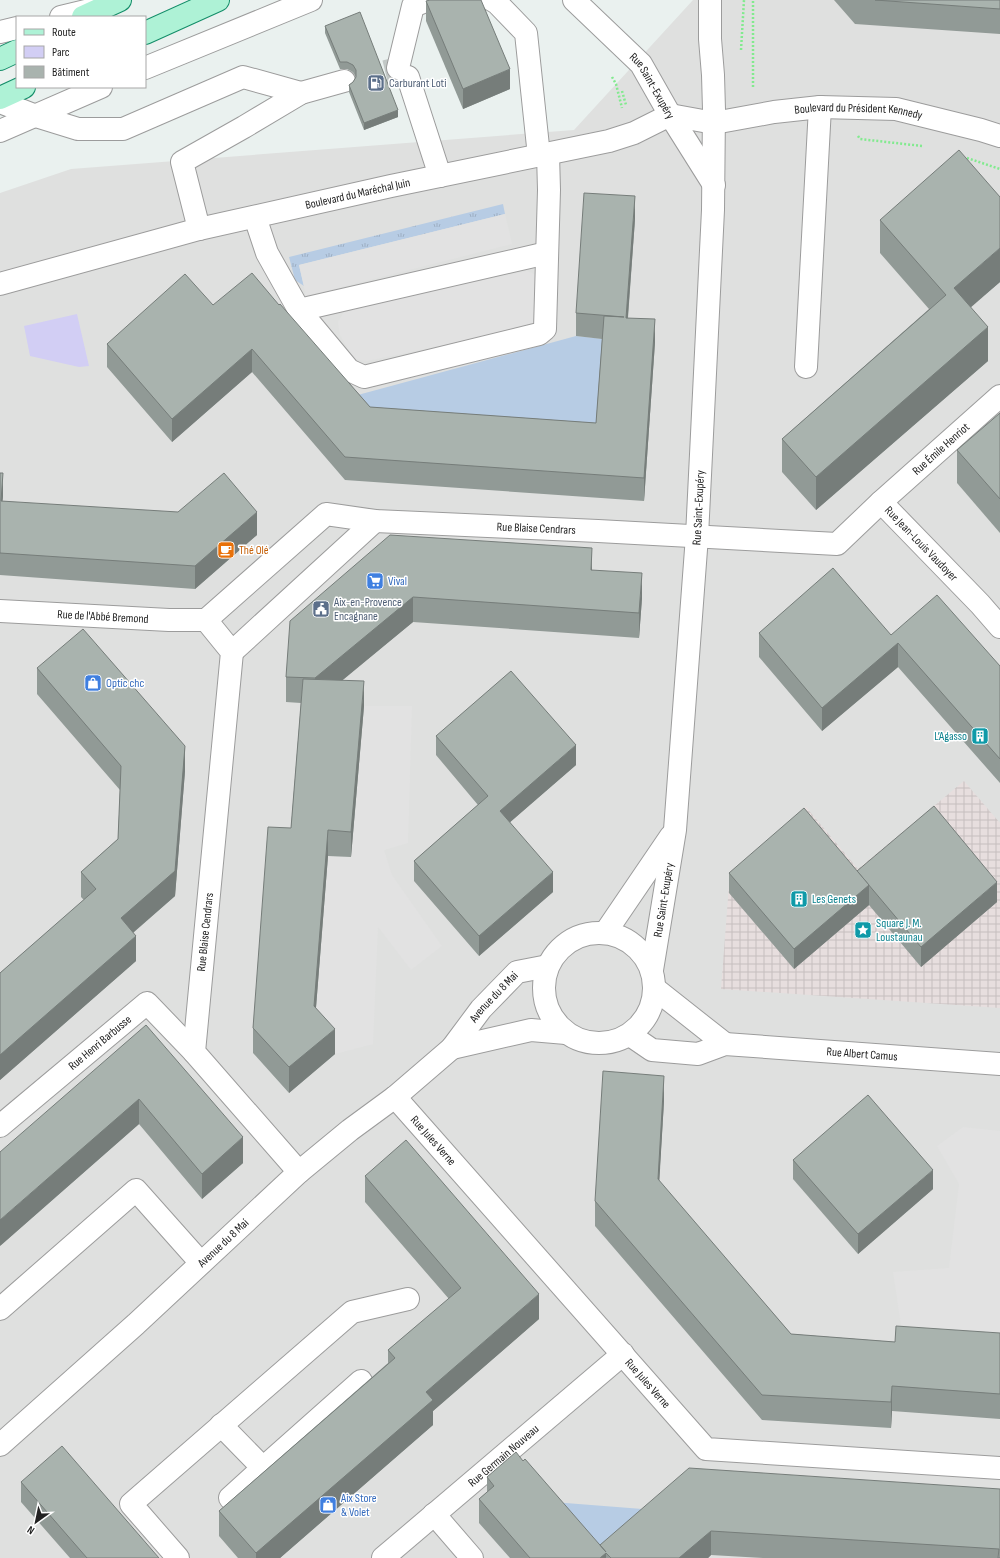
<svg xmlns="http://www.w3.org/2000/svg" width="1000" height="1558" font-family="'Sofia Sans Condensed',sans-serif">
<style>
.residential{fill:#dfe0df}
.grass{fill:url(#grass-tufts)}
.park{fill:#d2cef4}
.garden{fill:#b7cce4}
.parking{fill:#e2e2e2}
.plaza{fill:url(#plaza-grid)}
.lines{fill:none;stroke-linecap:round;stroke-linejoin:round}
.minor-tunnel{stroke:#c2c8c6;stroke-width:22;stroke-dasharray:22 11;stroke-linecap:butt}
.minor-casing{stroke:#9c9c9c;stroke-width:24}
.major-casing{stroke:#138d68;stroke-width:24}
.path{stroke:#82ea8f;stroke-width:2.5;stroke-dasharray:2 2;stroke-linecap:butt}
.minor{stroke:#fff;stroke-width:22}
.major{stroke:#aef2d6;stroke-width:22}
.wall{fill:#919a96}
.shaded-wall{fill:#767d7a}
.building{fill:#a9b3ae;stroke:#767d7a}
.labels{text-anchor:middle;stroke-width:3;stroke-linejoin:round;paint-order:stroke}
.service-label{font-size:12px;fill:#4e5e75;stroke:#fff;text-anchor:start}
.street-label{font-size:12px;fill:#222;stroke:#fff}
.food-label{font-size:12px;fill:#c56008;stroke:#fff;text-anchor:start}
.shop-label{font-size:12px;fill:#366cbe;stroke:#fff;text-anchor:start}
.culture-label{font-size:12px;fill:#0d838f;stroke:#fff;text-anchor:start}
</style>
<defs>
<pattern id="grass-tufts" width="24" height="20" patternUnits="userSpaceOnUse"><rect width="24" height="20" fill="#b7cce4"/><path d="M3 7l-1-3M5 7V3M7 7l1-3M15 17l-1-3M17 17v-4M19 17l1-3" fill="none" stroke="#9dafc3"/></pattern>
<pattern id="plaza-grid" width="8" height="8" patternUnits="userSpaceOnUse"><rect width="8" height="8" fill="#e7dede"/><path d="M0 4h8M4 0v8" fill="none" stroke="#c6bebe"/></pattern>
</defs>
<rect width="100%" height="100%" fill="#eaf1ef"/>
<!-- residential -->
<path class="residential" d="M693 0H1000V1558H0V193L71 169 574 130Z"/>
<!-- grass -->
<path class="grass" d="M503 204 505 214 299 265 304 286 295 280 289 257Z"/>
<!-- park -->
<path class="park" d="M77 314 89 366 79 367 30 356 24 326Z"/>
<!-- garden -->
<g class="garden">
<path d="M576 336 604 339 596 446 370 430 343 399Z"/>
<path d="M540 1501 668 1511 613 1558Z"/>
</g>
<!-- parking -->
<g class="parking">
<path d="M505 214 512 244 306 296 299 265Z"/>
<path d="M527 271 534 274 540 287 539 315 532 327 367 361 354 359 340 335 338 322 345 310 362 305Z"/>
<path d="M364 706H412L408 843 384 850 392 875 442 946 411 970 378 927 373 1044 335 1054 314 1032 328 856 351 857Z"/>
<path d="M963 1127 1000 1131V1335L901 1325 893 1272 949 1268 959 1184 937 1146Z"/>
</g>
<!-- plaza -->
<path class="plaza" d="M964 781 1000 823V1008L721 989 730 872 806 807 858 869Z"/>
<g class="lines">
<!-- minor-tunnel -->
<path class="minor-tunnel" d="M353 79 398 68 408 77"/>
<defs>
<g id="minor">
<path d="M492 0 497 3 526 33 539 156"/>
<path id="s1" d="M574 0 641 64 670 115 714 185"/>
<path d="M61 17 102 7"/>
<path d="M0 32 17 28"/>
<path d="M145 68 311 0"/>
<path d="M398 68 413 6 428 0"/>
<path d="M408 77 440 176"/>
<path d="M0 102 36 116 78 129H123L243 77 301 93"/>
<path d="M0 131 101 87"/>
<path d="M255 217 267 253 299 310 349 370 364 377 539 334 545 329 549 190 548 154"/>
<path d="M199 229 182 162 244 127 301 93 344 81"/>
<path id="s2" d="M0 284 199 229 391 186 609 141 634 133 670 115 714 123 774 112 820 107 896 109 981 130 1000 136"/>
<path d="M299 310 547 253"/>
<path d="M806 367 820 107"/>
<path id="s3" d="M881 502 980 604 1000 627"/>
<path id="s4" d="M0 611 169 620H206"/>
<path id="s5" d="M206 620 326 514 375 521 598 531 837 544 881 502 1000 396"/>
<path d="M206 620 232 652 194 1052 299 1172"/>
<path d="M232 652 375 521"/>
<circle cx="599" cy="988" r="55"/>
<path d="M605 933 671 836"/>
<path id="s6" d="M652 970 675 830 697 536 713 210 714 110 713 75 710 39V0"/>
<path d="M654 988 725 1044"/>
<path id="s7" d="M630 1035 652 1050 698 1054 725 1044 1000 1064"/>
<path d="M452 1048 531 1030 566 1033"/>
<path id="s8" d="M395 1097 706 1449 1000 1468"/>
<path id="s9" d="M0 1126 147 1003 194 1052"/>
<path d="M0 1309 136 1190 201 1263"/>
<path d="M221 1425 263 1468 230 1498"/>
<path id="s10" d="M0 1445 136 1324 299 1172 350 1130 395 1097 452 1048 481 1009 517 972 548 966"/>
<path d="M263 1468 361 1381"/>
<path d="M434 1514 472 1558"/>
<path d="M178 1558 131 1504 352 1312 408 1299"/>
<path id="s11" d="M383 1558 623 1354"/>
</g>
<g id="major">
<path d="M83 17 120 0"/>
<path d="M145 33 218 0"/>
<path d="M0 59 17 51"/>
<path d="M0 98 24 87"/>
</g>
</defs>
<!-- minor casing -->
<use href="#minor" class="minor-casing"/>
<!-- major casing -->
<use href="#major" class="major-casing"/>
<!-- path -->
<g class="path">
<path d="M741 50 744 0"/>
<path d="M612 77 616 84 622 108"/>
<path d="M753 87V0"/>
<path d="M622 91 626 105"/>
<path d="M858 136 860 139 922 146"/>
<path d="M967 158 1000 169"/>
</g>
<!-- minor -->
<use href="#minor" class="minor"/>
<!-- major -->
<use href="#major" class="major"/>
</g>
<!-- wall -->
<g class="wall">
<path d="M834 0H1000V34L855 24Z"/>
<path d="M426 1 510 89 463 109 426 21Z"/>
<path d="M325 26 398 117 364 130 349 92V85L353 82 356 77 353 72 347 69H340L325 33Z"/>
<path d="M635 219 628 318 655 342 644 501 345 480 252 372 172 442 107 367V344L213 305H279L370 407 596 423 602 339 576 336V313Z"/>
<path d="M880 220 1000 282 970 307 988 361 816 510 782 472V439L929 309 880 253Z"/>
<path d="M1000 413V533L957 483V450Z"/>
<path d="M0 473 3 496 2 501 257 535 195 589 0 575Z"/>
<path d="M390 535 592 570 642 598 639 638 413 622 342 680 364 706 351 857 328 856 316 1008 335 1054 289 1093 253 1053V1028L291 828 301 703 286 702V677Z"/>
<path d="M759 633 891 635 1000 666V783L898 667 822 731 759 657Z"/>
<path d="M37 668 185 771 175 896 133 933 136 961 0 1080V973L84 900 81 897V872L118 839 120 790 37 694Z"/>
<path d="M436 736 576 765 510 822 553 892 479 956 414 881V861L478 805 436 755Z"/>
<path d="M857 871 997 902 921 967 869 905 794 969 729 893V873Z"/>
<path d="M146 1025 243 1163 202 1199 139 1124 0 1246Z"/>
<path d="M664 1101 659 1181 791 1334 895 1342 1000 1333V1419L892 1411 891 1428 762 1420 595 1226V1201Z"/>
<path d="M793 1160 933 1189 858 1254 793 1179Z"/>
<path d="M365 1176 539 1319 433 1411V1425L280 1558H238L219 1536V1511L388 1363V1350L449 1299 365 1202Z"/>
<path d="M487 1477 600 1545 1000 1489V1558H763L711 1555 708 1558H510L479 1523V1499L487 1492Z"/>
<path d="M21 1482 159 1558H70L21 1502Z"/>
</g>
<!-- shaded-wall -->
<g class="shaded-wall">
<path d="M510 69V89L463 109V89Z"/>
<path d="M398 110V117L364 130V123Z"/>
<path d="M635 196V219L626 341V318Z"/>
<path d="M1000 248V282L954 322V288Z"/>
<path d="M655 319V342L644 501V478Z"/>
<path d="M988 327V361L816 510V477Z"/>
<path d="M252 349V372L172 442V419Z"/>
<path d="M3 473V496L1 524V501Z"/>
<path d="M257 512V535L195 589V566Z"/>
<path d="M592 548V573L591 570Z"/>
<path d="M642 573V598L639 638V613Z"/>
<path d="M413 597V622L315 703V678Z"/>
<path d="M898 643V667L822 731V708Z"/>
<path d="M364 681V706L351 857V832Z"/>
<path d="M576 745V765L500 831V811Z"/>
<path d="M185 746V771L175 896 121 943V918Z"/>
<path d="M328 830V856L314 1032V1006Z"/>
<path d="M553 872V892L479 956V936Z"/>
<path d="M997 882V902L921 967V947Z"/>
<path d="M869 885V905L794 969V949Z"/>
<path d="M136 936V961L0 1080V1055Z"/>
<path d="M335 1029V1054L289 1093V1067Z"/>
<path d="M664 1076V1101L658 1204V1179Z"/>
<path d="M139 1099V1124L0 1246V1220Z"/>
<path d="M243 1137V1163L202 1199V1174Z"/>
<path d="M933 1170V1189L858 1254V1234Z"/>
<path d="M539 1294V1319L433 1411V1425L280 1558H256V1553L426 1392Z"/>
<path d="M892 1386V1411L891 1428V1402Z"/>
<path d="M711 1531V1555L708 1558H679Z"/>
<path d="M606 1553V1558H600Z"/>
</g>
<!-- building -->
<g class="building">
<path d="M430 0H481L510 69 463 89 426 1Z"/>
<path d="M875 0H1000V9Z"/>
<path d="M360 12 398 110 364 123 349 85 353 82 356 77V70L353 65 347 62H340L325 26Z"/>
<path d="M959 150 1000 197V248L954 288 988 327 816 477 782 439 946 295 880 220Z"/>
<path d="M584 193 635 196 626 318 655 319 644 478 345 457 252 349 172 419 107 344 185 274 213 305 252 273 279 305 280 304 370 407 596 423 604 316 624 317 576 313Z"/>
<path d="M1000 413V499L957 450Z"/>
<path d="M0 473H3L1 501 178 512 224 473 257 512 195 566 0 553Z"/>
<path d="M390 535 592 548 591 570 642 573 639 613 413 597 315 678 286 677 290 621Z"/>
<path d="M833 568 891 635 937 595 1000 666V759L898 643 822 708 759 633Z"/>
<path d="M83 629 185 746 175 871 121 918 136 936 0 1055V973L96 889 81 872 118 839 121 766 37 668Z"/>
<path d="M511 671 576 745 500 811 553 872 479 936 414 861 488 796 436 736Z"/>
<path d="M303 679 364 681 351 832 328 830 314 1006 335 1029 289 1067 253 1028 268 827 291 828Z"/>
<path d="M934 806 997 882 921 947 857 871Z"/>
<path d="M804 808 869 885 794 949 729 873Z"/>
<path d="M146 1025 243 1137 202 1174 139 1099 0 1220V1152Z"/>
<path d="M603 1071 664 1076 658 1179 791 1334 895 1342 896 1326 1000 1333V1394L892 1386 891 1402 762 1395 595 1201Z"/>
<path d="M868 1095 933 1170 858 1234 793 1160Z"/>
<path d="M406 1140 539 1294 426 1392 433 1400 256 1553 219 1511 395 1358 388 1350 461 1288 365 1176Z"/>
<path d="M62 1446 159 1558H87L21 1482Z"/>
<path d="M516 1452 523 1461 525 1459 606 1552 600 1545 689 1468 1000 1489V1558H998L999 1549 711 1531 679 1558H611L606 1553 600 1558H530L479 1499 494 1486 487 1477Z"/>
</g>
<!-- icons -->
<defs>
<symbol id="fuel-square" viewBox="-11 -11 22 22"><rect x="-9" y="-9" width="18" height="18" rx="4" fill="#5c6f8a" stroke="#fff"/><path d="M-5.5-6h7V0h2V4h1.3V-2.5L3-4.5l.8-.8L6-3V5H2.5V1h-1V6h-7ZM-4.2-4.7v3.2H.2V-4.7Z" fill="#fff"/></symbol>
<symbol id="cafe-square" viewBox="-11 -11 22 22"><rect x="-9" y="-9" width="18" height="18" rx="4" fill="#e8710a" stroke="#fff"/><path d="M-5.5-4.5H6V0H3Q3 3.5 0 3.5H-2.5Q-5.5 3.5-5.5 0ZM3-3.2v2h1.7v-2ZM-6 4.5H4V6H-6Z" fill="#fff"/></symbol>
<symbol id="supermarket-square" viewBox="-11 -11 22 22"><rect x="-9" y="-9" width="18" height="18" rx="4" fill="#3f7fe0" stroke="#fff"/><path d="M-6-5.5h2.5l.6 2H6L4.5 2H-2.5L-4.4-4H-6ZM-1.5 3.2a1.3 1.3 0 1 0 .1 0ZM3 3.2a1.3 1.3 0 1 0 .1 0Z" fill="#fff"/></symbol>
<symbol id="civic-square" viewBox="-11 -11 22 22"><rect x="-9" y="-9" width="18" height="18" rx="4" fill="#5c6f8a" stroke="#fff"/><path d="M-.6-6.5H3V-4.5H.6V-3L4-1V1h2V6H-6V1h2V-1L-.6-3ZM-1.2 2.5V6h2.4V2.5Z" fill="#fff"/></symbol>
<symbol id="shop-square" viewBox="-11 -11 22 22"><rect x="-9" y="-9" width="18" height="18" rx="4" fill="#3f7fe0" stroke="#fff"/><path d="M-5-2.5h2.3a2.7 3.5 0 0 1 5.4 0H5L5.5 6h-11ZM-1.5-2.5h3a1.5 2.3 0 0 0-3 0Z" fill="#fff"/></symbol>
<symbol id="building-square" viewBox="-11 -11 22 22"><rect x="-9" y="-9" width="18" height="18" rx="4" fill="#0f9aa8" stroke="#fff"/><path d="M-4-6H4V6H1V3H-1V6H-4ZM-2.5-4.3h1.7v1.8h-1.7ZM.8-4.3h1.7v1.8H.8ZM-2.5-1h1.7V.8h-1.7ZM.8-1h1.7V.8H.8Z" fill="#fff"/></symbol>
<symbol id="sight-square" viewBox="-11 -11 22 22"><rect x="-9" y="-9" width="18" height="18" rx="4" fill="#0f9aa8" stroke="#fff"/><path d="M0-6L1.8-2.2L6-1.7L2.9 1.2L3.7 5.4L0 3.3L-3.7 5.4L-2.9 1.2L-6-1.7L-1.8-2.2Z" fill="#fff"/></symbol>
</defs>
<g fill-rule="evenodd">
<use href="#fuel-square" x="366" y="73" width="20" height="20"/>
<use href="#cafe-square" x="216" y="540" width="20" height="20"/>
<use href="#supermarket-square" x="365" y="571" width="20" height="20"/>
<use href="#civic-square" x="311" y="599" width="20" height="20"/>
<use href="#shop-square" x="83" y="673" width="20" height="20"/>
<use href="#building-square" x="970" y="726" width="20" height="20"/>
<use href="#building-square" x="789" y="889" width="20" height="20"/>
<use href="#sight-square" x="853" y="920" width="20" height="20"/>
<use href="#shop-square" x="318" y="1495" width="20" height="20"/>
</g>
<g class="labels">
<!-- service labels -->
<g class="service-label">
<text x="389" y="87">Carburant Loti</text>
<text x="334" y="606">Aix-en-Provence<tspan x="334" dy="14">Encagnane</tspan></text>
</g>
<!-- street labels -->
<g class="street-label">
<text dy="4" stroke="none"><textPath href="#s1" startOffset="117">Rue Saint-Exupéry</textPath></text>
<text dy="4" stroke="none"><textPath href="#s2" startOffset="883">Boulevard du Président Kennedy</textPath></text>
<text dy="4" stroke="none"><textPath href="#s2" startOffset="369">Boulevard du Maréchal Juin</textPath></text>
<text dy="4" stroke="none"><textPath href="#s5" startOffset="813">Rue Émile Henriot</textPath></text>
<text dy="4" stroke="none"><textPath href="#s6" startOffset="465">Rue Saint-Exupéry</textPath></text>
<text dy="4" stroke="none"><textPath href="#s5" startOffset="371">Rue Blaise Cendrars</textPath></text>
<text dy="4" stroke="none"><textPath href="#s3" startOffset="58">Rue Jean-Louis Vaudoyer</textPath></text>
<text dy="4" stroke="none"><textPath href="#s4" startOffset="103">Rue de l'Abbé Bremond</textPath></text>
<text dy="4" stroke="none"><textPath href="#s6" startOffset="71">Rue Saint-Exupéry</textPath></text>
<text transform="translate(205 932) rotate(-84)" y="4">Rue Blaise Cendrars</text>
<text dy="4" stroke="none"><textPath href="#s10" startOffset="668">Avenue du 8 Mai</textPath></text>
<text dy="4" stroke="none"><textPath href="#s9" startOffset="130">Rue Henri Barbusse</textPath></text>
<text dy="4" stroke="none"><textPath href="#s7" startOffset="239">Rue Albert Camus</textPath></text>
<text dy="4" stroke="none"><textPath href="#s8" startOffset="58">Rue Jules Verne</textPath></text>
<text dy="4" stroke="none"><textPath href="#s10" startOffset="301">Avenue du 8 Mai</textPath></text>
<text dy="4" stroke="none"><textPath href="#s8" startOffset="382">Rue Jules Verne</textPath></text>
<text dy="4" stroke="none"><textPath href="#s11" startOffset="158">Rue Germain Nouveau</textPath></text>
</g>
<!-- food labels -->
<g class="food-label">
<text x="239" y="554">Thé Olé</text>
</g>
<!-- shop labels -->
<g class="shop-label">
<text x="388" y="585">Vival</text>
<text x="106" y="687">Optic chc</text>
<text x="341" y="1502">Aix Store<tspan x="341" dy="14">&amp; Volet</tspan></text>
</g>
<!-- culture labels -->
<g class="culture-label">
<text x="967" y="740" text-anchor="end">L’Agasso</text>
<text x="812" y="903">Les Genets</text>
<text x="876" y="927">Square J. M.<tspan x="876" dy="14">Loustaunau</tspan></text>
</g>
</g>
<!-- legend -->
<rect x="16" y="16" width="130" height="72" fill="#ffffff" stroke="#a7a7a7"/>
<rect x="24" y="29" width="20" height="6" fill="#aef2d6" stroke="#a7a7a7"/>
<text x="52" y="36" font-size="12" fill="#222222">Route</text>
<rect x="24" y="46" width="20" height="12" fill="#d2cef4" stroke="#a7a7a7"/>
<text x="52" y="56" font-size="12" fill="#222222">Parc</text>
<rect x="24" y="66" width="20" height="12" fill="#a9b3ae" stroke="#a7a7a7"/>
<text x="52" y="76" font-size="12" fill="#222222">Bâtiment</text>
<!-- north arrow -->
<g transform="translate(36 1522) rotate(213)" stroke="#ffffff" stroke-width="3" paint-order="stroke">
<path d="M0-3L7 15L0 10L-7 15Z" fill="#222222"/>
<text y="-6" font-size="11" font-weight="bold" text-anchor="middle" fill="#222222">N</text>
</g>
</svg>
